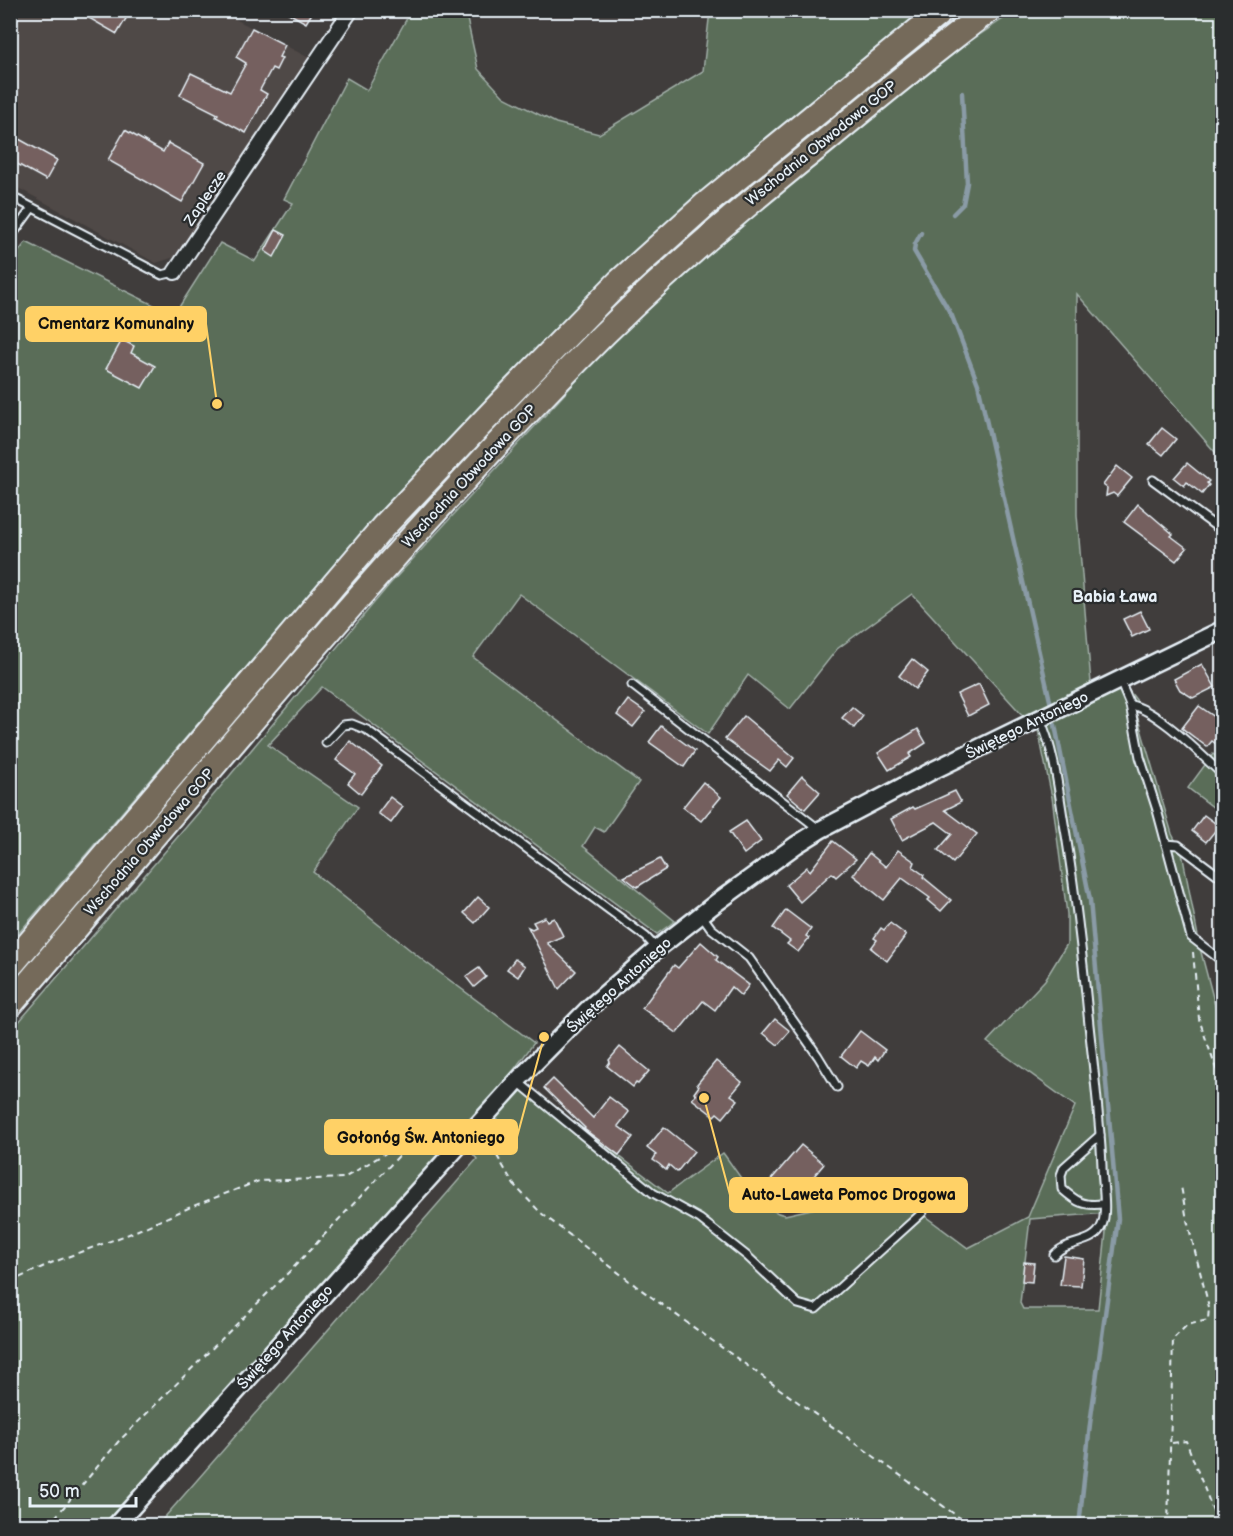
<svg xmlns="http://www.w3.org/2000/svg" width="1233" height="1536" font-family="'Balsamiq Sans',sans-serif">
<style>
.built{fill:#504846}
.green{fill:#5a6d58;stroke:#a1afa8;stroke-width:1.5;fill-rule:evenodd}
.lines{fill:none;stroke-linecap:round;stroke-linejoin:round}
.stream{stroke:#8a9ba6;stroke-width:4.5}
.building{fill:#74615e;stroke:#e8f1f8;stroke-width:1.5}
.service-casing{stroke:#e8f1f8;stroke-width:11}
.minor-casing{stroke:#e8f1f8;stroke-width:18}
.tertiary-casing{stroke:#e8f1f8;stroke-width:21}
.motorway-casing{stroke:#e8f1f8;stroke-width:28}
.path{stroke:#e8f1f8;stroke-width:2;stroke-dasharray:6 4.5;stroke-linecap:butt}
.service{stroke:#2a2d2e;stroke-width:7}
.minor{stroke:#2a2d2e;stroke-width:14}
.tertiary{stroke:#2a2d2e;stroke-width:16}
.motorway{stroke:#746a5a;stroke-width:24}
.labels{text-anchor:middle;stroke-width:4.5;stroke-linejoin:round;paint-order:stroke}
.street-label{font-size:15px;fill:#e8f1f8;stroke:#2a2d2e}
.neighbourhood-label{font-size:16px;font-weight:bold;fill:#e8f1f8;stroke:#2a2d2e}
.leader{fill:none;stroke:#ffd166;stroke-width:2}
.callout-dot{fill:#ffd166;stroke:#2a2d2e;stroke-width:2}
.callout{fill:#ffd166;stroke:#ffd166;stroke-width:2}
.callout-label{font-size:16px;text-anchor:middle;font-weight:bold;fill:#111}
</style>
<rect width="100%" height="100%" fill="#403d3c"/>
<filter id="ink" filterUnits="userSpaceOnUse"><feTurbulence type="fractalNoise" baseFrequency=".0167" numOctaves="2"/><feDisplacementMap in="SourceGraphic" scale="12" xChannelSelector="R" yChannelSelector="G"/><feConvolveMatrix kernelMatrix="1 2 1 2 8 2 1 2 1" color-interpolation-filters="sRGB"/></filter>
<g filter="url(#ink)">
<!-- built -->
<path class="built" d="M10 11H220L311 59 178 256 156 263 11 184Z"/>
<!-- green -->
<g class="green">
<path d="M411 11H469L467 19 478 69 504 97 556 123 599 134 703 71 710 11H794L804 17 820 11H921L650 239 545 339 397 495 321 580 11 942 10 263 26 242 174 315 220 243 255 261 293 203 284 199 347 78 367 90Z"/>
<path d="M1015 11H1222V460L1077 294V515L1091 683 1026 719 912 594 837 649 790 709 748 675 708 734 519 594 473 657 639 782 604 832 595 827 583 846 675 921 657 934 322 687 268 745 358 807 313 872 424 961 534 1043 498 1091 105 1525 11 1526V1031L211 798 389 585 614 340 727 236 825 158 935 65Z"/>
<path d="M1126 687 1137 701 1136 712 1172 834 1182 853 1201 952 1220 1024 1222 1026V1525L157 1526 477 1159 468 1148 524 1084 668 1193 723 1153C740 1175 757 1209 785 1215L891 1191 968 1248 1028 1217 1075 1106 987 1042 1045 980 1067 944V914L1052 797 1038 730ZM1108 1213 1098 1309H1023L1020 1303 1030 1219Z"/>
<path d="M1213 754 1222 761V814L1188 788Z"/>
</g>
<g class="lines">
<!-- stream -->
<g class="stream">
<path d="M953 214 963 204 967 183 962 93"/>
<path d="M921 233 915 244 914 251 952 316 978 384 1051 705"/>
<path d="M1055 725 1090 900 1118 1219 1090 1424 1079 1526"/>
</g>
</g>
<!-- building -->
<g class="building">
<path d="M93 10H131L117 34 89 18Z"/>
<path d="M283 10H314L306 23Z"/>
<path d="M252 28 285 45 279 57 282 58 276 70 272 68 260 90 267 94 246 133 216 117 218 114 180 95 191 73 230 92 246 63 236 57Z"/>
<path d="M125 130 163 152 168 143 204 163 182 202 108 160Z"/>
<path d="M10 134 57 160 46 180 10 160Z"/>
<path d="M276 230 286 235 274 257 265 251Z"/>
<path d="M122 340 134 346 131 353 155 366 142 388 106 369Z"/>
<path d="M1162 428 1176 439 1163 455 1149 444Z"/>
<path d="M1187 463 1209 481 1207 483 1209 485 1202 494 1187 482 1184 486 1174 478Z"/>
<path d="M1117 466 1132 478 1117 496 1113 493 1106 496 1107 488 1103 485Z"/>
<path d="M1138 504 1173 534 1171 536 1187 548 1176 561 1124 522Z"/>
<path d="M1140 611 1149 629 1132 637 1123 619Z"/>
<path d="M912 659 928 672 915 689 899 676Z"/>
<path d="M1202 664 1215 687 1193 698 1180 690 1174 679Z"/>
<path d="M979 684 989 705 968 716 957 694Z"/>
<path d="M628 700 645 712 633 727 617 715Z"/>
<path d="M1199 706 1222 722V734L1216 744 1212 741 1207 747 1182 728Z"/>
<path d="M852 707 863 716 854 728 842 718Z"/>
<path d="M744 716 794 758 787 767 779 760 770 771 725 739Z"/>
<path d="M661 726 695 751 684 767 649 742Z"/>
<path d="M918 729 926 743 909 754 911 757 889 770 878 753Z"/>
<path d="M350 741 382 766 361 794 348 783 355 774 336 760Z"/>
<path d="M802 776 820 792 805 809 787 794Z"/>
<path d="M703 782 721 797 701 821 683 807Z"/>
<path d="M955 791 961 802 945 810 977 834 953 863 938 850 952 834 936 822 902 840 891 819 913 807 915 809Z"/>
<path d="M390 797 403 807 391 823 378 813Z"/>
<path d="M1204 815 1219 826 1206 842 1192 831Z"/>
<path d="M746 821 761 841 744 854 729 832Z"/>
<path d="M833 841 856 859 836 877 832 873 800 902 786 885 807 867 810 871Z"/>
<path d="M898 850 915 862 913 867 924 875 923 877 951 900 941 911 928 900 930 898 902 878 884 900 853 875 869 853 886 867Z"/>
<path d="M660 859 666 869 637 887 624 877Z"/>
<path d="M478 897 489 907 475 923 464 913Z"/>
<path d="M786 910 811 929 806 936 809 938 798 952 787 944 790 941 773 928Z"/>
<path d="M545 917 547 921 554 918 563 936 547 943 576 971 559 989 528 927 532 929 536 927 533 922Z"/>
<path d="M890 923 906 935 887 961 871 948 877 940 874 938 881 928 884 930Z"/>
<path d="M701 942 718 957 716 960 749 985 741 996 731 987 715 1010 703 1001 677 1033 642 1008 674 965 678 968Z"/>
<path d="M515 959 525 966 518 977 507 969Z"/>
<path d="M479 968 486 977 474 987 466 977Z"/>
<path d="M775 1019 790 1031 778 1045 763 1033Z"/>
<path d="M860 1031 885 1050 878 1060 875 1057 869 1066 861 1061 856 1068 841 1056Z"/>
<path d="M620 1047 649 1071 638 1084 636 1083 633 1087 607 1066 610 1062 609 1060Z"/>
<path d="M716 1061 742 1082 731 1095 738 1100 723 1118 717 1113 714 1116 692 1099 696 1095 694 1093 699 1086 697 1084Z"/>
<path d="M553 1079 593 1118 609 1097 629 1112 618 1126 633 1137 619 1155 584 1129 585 1128 544 1088Z"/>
<path d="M664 1127 694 1151 677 1172 669 1165 666 1170 659 1164 653 1160 656 1155 647 1148Z"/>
<path d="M801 1145 824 1164 792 1202 769 1182Z"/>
<path d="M1064 1256 1084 1259 1081 1286 1060 1285Z"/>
<path d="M1024 1262 1034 1263 1032 1282 1022 1281Z"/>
</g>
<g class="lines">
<defs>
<g id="service">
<path d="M10 196 162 275 175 272"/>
<path d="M10 238 32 208"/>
<path d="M1153 480 1222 531"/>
<path d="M1120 681 1130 705 1140 757 1157 810 1191 937 1222 961"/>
<path d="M632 685 820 830"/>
<path d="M1130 705C1157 709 1202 756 1222 774"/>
<path d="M1040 719C1056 754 1059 797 1066 835 1076 898 1083 961 1089 1025 1094 1072 1100 1119 1102 1166 1102 1181 1108 1212 1102 1225 1094 1246 1067 1239 1054 1255"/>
<path d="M326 743 343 725 352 724 367 730 646 937 657 949"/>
<path d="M1166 844 1178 845 1222 878"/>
<path d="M701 914 711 928 749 958 818 1056 837 1087"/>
<path d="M517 1081 653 1193 700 1219 747 1256 798 1304 816 1309 923 1212"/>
<path d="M1100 1135 1064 1167 1061 1175 1062 1189C1078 1203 1083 1206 1103 1204"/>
</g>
<path id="minor" d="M175 272 351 10"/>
<path id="tertiary" d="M115 1526 519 1079 590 1007 657 949 716 903 796 845 820 830 934 770 1222 630"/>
<g id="motorway">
<path d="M10 966 383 527 500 404 619 282 706 204 943 10"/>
<path d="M10 1005C196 788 377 565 577 361 654 282 738 211 824 142 878 97 932 53 989 10"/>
</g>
</defs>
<!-- service casing -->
<use href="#service" class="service-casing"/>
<!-- minor casing -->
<use href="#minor" class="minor-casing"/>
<!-- tertiary casing -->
<use href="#tertiary" class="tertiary-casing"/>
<!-- motorway casing -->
<use href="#motorway" class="motorway-casing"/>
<!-- path -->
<g class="path">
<path d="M1193 952 1199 1019 1222 1086"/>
<path d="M484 1139 493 1149 514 1185 541 1213 636 1286 971 1526"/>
<path d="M10 1282 51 1263 129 1234 193 1206 259 1181 344 1178 394 1148 453 1129"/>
<path d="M1172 1443 1186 1441 1219 1526"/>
<path d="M48 1526 118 1442 292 1269 412 1142"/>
<path d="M1168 1526 1173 1339 1187 1325 1208 1320 1209 1307 1187 1220 1181 1186"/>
</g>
<!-- service -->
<use href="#service" class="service"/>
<!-- minor -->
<use href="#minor" class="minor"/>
<!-- tertiary -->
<use href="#tertiary" class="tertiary"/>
<!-- motorway -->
<use href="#motorway" class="motorway"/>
</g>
</g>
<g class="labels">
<!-- street labels -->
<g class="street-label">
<text transform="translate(821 143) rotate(-39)" y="5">Wschodnia Obwodowa GOP</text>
<text transform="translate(205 198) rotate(-56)" y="5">Zaplecze</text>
<text transform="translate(469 476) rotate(-47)" y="5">Wschodnia Obwodowa GOP</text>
<text transform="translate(1027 725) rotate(-26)" y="5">Świętego Antoniego</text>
<text transform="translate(149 842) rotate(-49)" y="5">Wschodnia Obwodowa GOP</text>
<text transform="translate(619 985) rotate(-42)" y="5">Świętego Antoniego</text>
<text transform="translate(285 1337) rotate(-48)" y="5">Świętego Antoniego</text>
</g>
<!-- neighbourhood labels -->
<g class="neighbourhood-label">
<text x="1115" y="602">Babia Ława</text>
</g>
</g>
<!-- callouts -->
<path class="leader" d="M217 404L206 324M544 1037L517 1137M704 1098L730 1195"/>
<g class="callout-dot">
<circle cx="217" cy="404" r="6"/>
<circle cx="544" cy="1037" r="6"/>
<circle cx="704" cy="1098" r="6"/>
</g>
<g class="callout">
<rect x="26" y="307" width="180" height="34" rx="6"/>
<rect x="325" y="1120" width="192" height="34" rx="6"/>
<rect x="730" y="1178" width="237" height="34" rx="6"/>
</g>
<g class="callout-label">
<text x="116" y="329">Cmentarz Komunalny</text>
<text x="421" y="1143">Gołonóg Św. Antoniego</text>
<text x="849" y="1200">Auto-Laweta Pomoc Drogowa</text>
</g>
<!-- margin -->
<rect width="1233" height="1536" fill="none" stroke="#2a2d2e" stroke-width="36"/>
<rect x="18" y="18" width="1197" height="1500" fill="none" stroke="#e8f1f8" stroke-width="2" filter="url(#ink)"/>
<!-- scale -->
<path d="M30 1497v9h106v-9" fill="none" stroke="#e8f1f8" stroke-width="3"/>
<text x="39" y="1497" font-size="18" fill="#e8f1f8" stroke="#2a2d2e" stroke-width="4.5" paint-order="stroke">50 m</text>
</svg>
